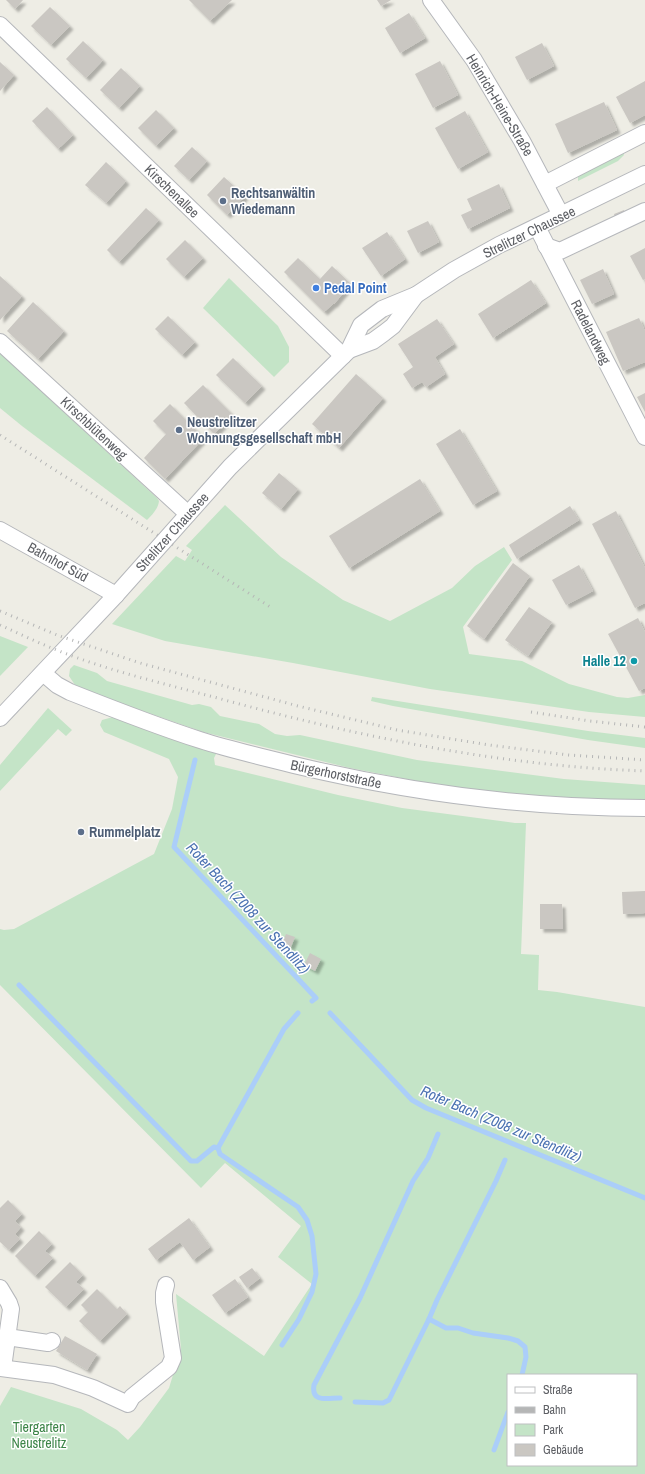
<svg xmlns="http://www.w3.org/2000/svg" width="645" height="1474" font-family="'Archivo Narrow',sans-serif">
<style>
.green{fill:#c4e4c7;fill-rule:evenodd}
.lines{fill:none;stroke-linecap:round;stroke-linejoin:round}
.stream{stroke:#abcef9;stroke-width:5}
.building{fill:#cac7c2;filter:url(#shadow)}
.minor-casing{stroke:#b5b7bb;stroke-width:18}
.minor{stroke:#fff;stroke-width:16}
.rail{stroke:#b5b6b6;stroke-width:3;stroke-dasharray:1 5;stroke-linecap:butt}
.service-dot{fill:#5c6f8a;stroke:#fff;stroke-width:1.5}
.shop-dot{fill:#3f7fe0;stroke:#fff;stroke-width:1.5}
.culture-dot{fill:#0f9aa8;stroke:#fff;stroke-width:1.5}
.labels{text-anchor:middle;stroke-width:3;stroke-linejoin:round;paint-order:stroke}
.street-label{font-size:14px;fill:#5d5f64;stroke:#fff}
.service-label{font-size:14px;font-weight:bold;fill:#4e5e75;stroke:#fff;text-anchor:start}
.shop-label{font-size:14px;font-weight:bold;fill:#366cbe;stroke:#fff;text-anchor:start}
.culture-label{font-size:14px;font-weight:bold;fill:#0d838f;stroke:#fff;text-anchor:end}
.park-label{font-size:14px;fill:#3c8447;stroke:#fff}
.water-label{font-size:15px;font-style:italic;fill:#4b72b2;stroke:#fff}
</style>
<defs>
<filter id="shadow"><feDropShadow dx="3.5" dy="3.5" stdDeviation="1" flood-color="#0004"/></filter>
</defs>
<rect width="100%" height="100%" fill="#eeede5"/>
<!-- green -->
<g class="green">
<path d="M623 151 624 155 618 161 578 181V176Z"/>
<path d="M229 278 278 326 289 347V362L274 377 203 308Z"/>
<path d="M0 353 157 498 159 501C158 509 152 515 147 520L22 426 0 408Z"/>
<path d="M225 505 281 557 343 600 390 621 452 588 475 566 504 547 512 560 463 627 469 654 522 661 569 684 617 697 628 698 645 695V717L589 712 430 689 293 663 165 641 112 624 176 556 185 561 192 550 186 546Z"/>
<path d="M0 636 28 647 0 676Z"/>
<path d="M74 665 97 673 107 681 192 705 199 704 211 707 220 716 259 724 275 734 287 736 300 735 417 760 564 779 645 785V799H595L524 795 437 785 350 768 203 732 97 695 75 685 69 676 70 669Z"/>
<path d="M372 697 588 731 645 738V748L588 740 393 706 371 701Z"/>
<path d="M48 708 72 730 66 736 58 729 0 791V765Z"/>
<path d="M113 717 217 752 214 758 215 765 338 795 402 808 515 823H526L521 954 539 955 538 990 557 992 645 1007V1474H0V1406L11 1387 81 1409 117 1430 128 1440 140 1427 169 1388 181 1349 176 1294 264 1356 312 1284 278 1257 301 1226 225 1163 201 1188 0 985V929L4 930 14 929 154 854 172 809 178 777 169 759 104 732 100 725 102 720ZM508 1375H636V1465H508Z"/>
</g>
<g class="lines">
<!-- stream -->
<g class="stream">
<path d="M195 760 174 847 316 998 312 1001"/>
<path d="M19 985 191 1161H197L214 1147 218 1148"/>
<path d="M330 1013 412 1100 426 1108 645 1198"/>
<path d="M429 1319 446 1328H458L473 1333 508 1338 518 1341 525 1347 526 1357 522 1375"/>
<path d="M282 1345 299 1319 312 1292 316 1274 312 1236 307 1220 298 1207 220 1154 218 1148 284 1029 298 1013"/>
<path d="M340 1398C327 1398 311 1403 314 1385L360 1298 413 1181 428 1158 438 1134"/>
<path d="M355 1402 383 1403 389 1400 429 1319 437 1300 496 1181 505 1160"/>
<path d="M494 1450 508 1412"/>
</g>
</g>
<!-- building -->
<g class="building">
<path d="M6 0H23L15 9Z"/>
<path d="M189 0H232L210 21Z"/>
<path d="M377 0H391L381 6Z"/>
<path d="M50 7 70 26 51 45 31 26Z"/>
<path d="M409 13 425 38 400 53 385 28Z"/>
<path d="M83 41 103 60 86 78 66 59Z"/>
<path d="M542 43 554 66 527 80 515 57Z"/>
<path d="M440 61 458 95 433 108 415 74Z"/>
<path d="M0 62 14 75 0 91Z"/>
<path d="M121 68 140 86 119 108 100 90Z"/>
<path d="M645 81V115L630 123 616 97Z"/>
<path d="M604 102 617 130 568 153 555 124Z"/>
<path d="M47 107 73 135 58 149 32 121Z"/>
<path d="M156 110 174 128 156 146 138 128Z"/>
<path d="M465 111 488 152 458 169 435 128Z"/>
<path d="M192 147 207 161 189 180 174 166Z"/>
<path d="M106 162 126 181 106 203 85 185Z"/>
<path d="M224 177 245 196 227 215 207 195Z"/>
<path d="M499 184 510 208 468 229 461 215 472 210 467 199Z"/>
<path d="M146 208 159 220 119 262 107 250Z"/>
<path d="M624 210 625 213 615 217 614 214Z"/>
<path d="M428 221 439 242 418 253 407 231Z"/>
<path d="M387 232 405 259 381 276 362 248Z"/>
<path d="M185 240 203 258 184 277 166 259Z"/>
<path d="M645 248V279L643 280 630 256Z"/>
<path d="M298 258 320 279 332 266 351 284 334 304H333L324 312 284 272Z"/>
<path d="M603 269 614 294 592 304 580 280Z"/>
<path d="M0 276 22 296 0 320Z"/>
<path d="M531 280 546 303 493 338 478 314Z"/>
<path d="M33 302 64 331 38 359 7 331Z"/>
<path d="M168 316 195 342 182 355 155 329Z"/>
<path d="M639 318 645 331V362L623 371 606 332Z"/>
<path d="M437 319 454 344 435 357 445 374 426 387 422 382 412 388 403 374 413 367 398 344Z"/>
<path d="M233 358 262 386 245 403 216 375Z"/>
<path d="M356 374 383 398 339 448 312 424Z"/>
<path d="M203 385 233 415 214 434 184 403Z"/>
<path d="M645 393V412L637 397Z"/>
<path d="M170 404 204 438 165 479 144 458 166 434 153 421Z"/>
<path d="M460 429 497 491 473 505 436 444Z"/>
<path d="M279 473 298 489 281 509 262 493Z"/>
<path d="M420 479 440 511 349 568 329 536Z"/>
<path d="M570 506 579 520 517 559 509 545Z"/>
<path d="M616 511 645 568V603L635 608 592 524Z"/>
<path d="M513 563 530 576 484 639 467 626Z"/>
<path d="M579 565 593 591 566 605 552 580Z"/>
<path d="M529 607 552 622 528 656 505 640Z"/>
<path d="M638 618 645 632V688L639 691 608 634Z"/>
<path d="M645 891V913L623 914 622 892Z"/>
<path d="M540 904H562L563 929H540Z"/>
<path d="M286 934 295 937 291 947 282 943Z"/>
<path d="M310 953 321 959 315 971 304 965Z"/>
<path d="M8 1200 22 1214 15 1221 21 1227 15 1234 20 1239 9 1250 0 1242V1208Z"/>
<path d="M189 1218 210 1247 193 1260 180 1242 156 1260 148 1249Z"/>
<path d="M39 1231 52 1244 45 1251 53 1258 35 1276 15 1256Z"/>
<path d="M70 1262 83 1275 76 1282 84 1289 66 1307 45 1287Z"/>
<path d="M252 1268 260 1278 247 1288 239 1277Z"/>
<path d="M235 1279 248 1297 225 1313 212 1295Z"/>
<path d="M97 1289 117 1309 120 1306 127 1314 100 1341 79 1321 88 1312 81 1305Z"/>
<path d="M65 1336 97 1354 87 1370 56 1351Z"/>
</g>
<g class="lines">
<defs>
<g id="minor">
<path d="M431 0 474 60 522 141 561 215"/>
<path d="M0 25 343 356"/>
<path d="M545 184 645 133"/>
<path d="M537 227 645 437"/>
<path d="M546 246 560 251 645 211"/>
<path d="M0 342 188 514"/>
<path d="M349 350 361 325 382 309 416 295 454 270 499 245 645 174"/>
<path d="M0 530 116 595"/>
<path d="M43 673 57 685 70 692C113 709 156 726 200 740 231 750 263 757 294 765 411 793 525 808 645 808"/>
<path d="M0 718 116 595 230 467 349 350 373 341 384 333 393 326 416 295"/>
<path d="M0 1288 9 1303 11 1309 3 1368"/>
<path d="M7 1337 48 1343 52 1341"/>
<path d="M0 1368 54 1375 93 1388 128 1404 132 1397 169 1367 173 1358 164 1302V1293L166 1285"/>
</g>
</defs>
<!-- minor casing -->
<use href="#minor" class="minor-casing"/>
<!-- minor -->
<use href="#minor" class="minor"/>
<!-- rail -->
<g class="rail">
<path d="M0 435 272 608"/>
<path d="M0 611 57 635 140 663 298 706 397 730 489 745 569 755 645 760"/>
<path d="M0 625C22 635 45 646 67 654 117 673 170 685 221 699 360 737 501 766 645 771"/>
<path d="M531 712 590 721 645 727"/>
</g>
</g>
<!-- markers -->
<g class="service-dot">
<circle cx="223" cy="201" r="4"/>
<circle cx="179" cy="430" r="4"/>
<circle cx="81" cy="832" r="4"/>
</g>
<circle class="shop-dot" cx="316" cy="288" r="4"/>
<circle class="culture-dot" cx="634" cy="661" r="4"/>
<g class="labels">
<!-- street labels -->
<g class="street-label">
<text transform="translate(500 105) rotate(59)" y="5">Heinrich-Heine-Straße</text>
<text transform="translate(172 191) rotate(44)" y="5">Kirschenallee</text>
<text transform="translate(529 232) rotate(-26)" y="5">Strelitzer Chaussee</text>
<text transform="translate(591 332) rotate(63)" y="5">Radelandweg</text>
<text transform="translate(94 428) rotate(43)" y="5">Kirschblütenweg</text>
<text transform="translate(172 532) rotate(-48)" y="5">Strelitzer Chaussee</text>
<text transform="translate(58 562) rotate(29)" y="5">Bahnhof Süd</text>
<text transform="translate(336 774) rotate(12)" y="5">Bürgerhorststraße</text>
</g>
<!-- service labels -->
<g class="service-label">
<text x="231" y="198">Rechtsanwältin<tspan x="231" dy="16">Wiedemann</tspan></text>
<text x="187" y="427">Neustrelitzer<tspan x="187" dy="16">Wohnungsgesellschaft mbH</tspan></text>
<text x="89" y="837">Rummelplatz</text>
</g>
<!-- shop labels -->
<g class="shop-label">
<text x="324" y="293">Pedal Point</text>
</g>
<!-- culture labels -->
<g class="culture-label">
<text x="626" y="666">Halle 12</text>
</g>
<!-- park labels -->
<g class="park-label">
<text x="39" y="1432">Tiergarten<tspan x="39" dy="16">Neustrelitz</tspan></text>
</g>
<!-- water labels -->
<g class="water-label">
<text transform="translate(248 908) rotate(47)" y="5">Roter Bach (Z008 zur Stendlitz)</text>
<text transform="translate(501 1124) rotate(23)" y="5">Roter Bach (Z008 zur Stendlitz)</text>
</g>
</g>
<!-- legend -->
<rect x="507" y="1374" width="130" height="92" fill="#ffffff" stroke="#bebfc1"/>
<rect x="515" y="1387" width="20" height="6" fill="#ffffff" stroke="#bebfc1"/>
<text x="543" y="1394" font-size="12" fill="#5d5f64">Straße</text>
<rect x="515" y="1407" width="20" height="6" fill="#b5b6b6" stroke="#bebfc1"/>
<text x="543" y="1414" font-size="12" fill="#5d5f64">Bahn</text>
<rect x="515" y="1424" width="20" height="12" fill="#c4e4c7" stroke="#bebfc1"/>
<text x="543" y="1434" font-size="12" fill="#5d5f64">Park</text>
<rect x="515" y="1444" width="20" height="12" fill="#cac7c2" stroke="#bebfc1"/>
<text x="543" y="1454" font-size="12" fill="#5d5f64">Gebäude</text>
</svg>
